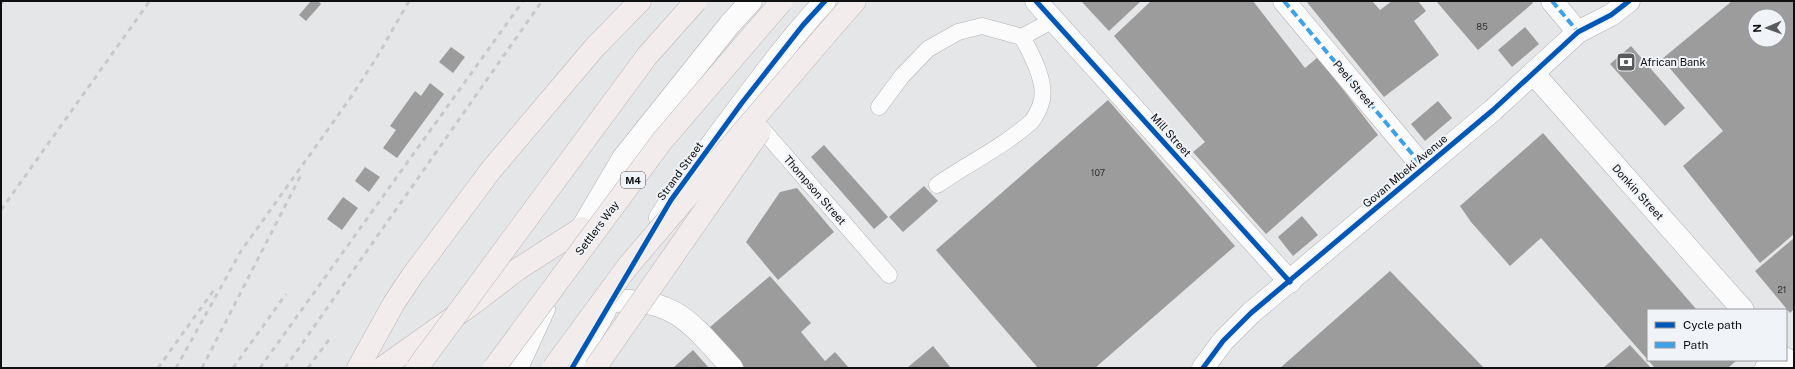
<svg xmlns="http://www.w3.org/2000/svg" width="1795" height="369" font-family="'Public Sans',sans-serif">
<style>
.building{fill:#9c9c9c;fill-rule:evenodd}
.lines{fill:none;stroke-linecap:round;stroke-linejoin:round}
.service-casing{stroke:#b2b3b5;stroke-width:17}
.pedestrian-casing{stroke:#b2b3b5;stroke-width:23}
.minor-casing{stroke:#b2b3b5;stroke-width:23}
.tertiary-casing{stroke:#b2b3b5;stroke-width:23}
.motorway-casing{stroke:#bdb6b6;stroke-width:23}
.service{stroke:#fbfbfc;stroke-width:16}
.pedestrian{stroke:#fbfbfc;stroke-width:22}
.minor{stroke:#fbfbfc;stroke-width:22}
.tertiary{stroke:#fbfbfc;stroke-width:22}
.motorway{stroke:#f3ecec;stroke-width:22}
.rail{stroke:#c9c9c9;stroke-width:3;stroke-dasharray:5 5;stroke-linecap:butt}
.motorway-bridge-casing{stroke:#bdb6b6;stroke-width:23;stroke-linecap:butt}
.motorway-bridge{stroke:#f3ecec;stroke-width:22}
.quiet{stroke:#3da1ea;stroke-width:4;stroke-dasharray:8 4;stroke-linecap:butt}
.cycleway-casing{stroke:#f0f3f8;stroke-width:8}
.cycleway{stroke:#0057b8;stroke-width:5}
.labels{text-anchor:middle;stroke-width:4;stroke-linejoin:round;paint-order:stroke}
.number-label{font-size:9px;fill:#323334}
.shield{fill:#f0f3f8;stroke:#525456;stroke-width:1}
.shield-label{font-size:10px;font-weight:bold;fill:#0f1011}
.poi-label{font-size:11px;fill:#0f1011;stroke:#f0f3f8;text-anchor:start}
.street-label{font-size:11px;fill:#0f1011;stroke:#f0f3f8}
</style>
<rect width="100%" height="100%" fill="#e4e6e8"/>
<!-- building -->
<g class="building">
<path d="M311 1H318L321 4 306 21 299 15Z"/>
<path d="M1081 1H1141L1109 31Z"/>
<path d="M1151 1H1253L1305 68 1318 57 1378 135 1266 234 1193 152 1205 142 1114 36Z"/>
<path d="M1306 1H1372L1380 10 1392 1H1418L1426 11 1414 21 1439 55 1384 97Z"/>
<path d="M1436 1H1532L1533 3 1478 50Z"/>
<path d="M1732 1H1794V234L1760 263 1683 166 1723 131 1662 59ZM1755 16H1779V40H1755Z"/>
<path d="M1525 27 1539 44 1512 67 1498 50Z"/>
<path d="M1631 46 1685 108 1665 126 1610 64Z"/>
<path d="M451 47 465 57 453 73 439 62Z"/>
<path d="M430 83 444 94 397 158 383 148 396 130 390 126 415 91 421 96Z"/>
<path d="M1108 100 1235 246 1095 368H1038L936 250Z"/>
<path d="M1438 101 1452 118 1425 141 1411 124Z"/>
<path d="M1543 133 1697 310H1648V360H1737L1728 368H1655L1541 238 1510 266 1471 222 1460 206Z"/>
<path d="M824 145 888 217 874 229 811 157Z"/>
<path d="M365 167 380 177 369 192 355 181Z"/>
<path d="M924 186 938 201 903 232 889 217Z"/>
<path d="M797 188 834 232 778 280 746 242 780 192Z"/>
<path d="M343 197 358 208 342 230 327 219Z"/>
<path d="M1302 216 1318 235 1293 256 1278 237Z"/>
<path d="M1794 238V309L1790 313 1755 271Z"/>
<path d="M1390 271 1484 368H1280L1313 339Z"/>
<path d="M770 276 811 323 801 332 825 361 835 352 849 368H745L710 327Z"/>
<path d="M1630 345 1651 368H1603Z"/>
<path d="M933 346 951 368H907Z"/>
<path d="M693 350 709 368H673Z"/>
</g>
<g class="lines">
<defs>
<g id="service">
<path d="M879 107 902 76 928 49 958 32 982 26 1022 37 1053 20"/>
<path d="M755 121 889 275"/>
<path d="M937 185C967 164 1003 147 1031 122 1035 118 1040 108 1041 103 1048 84 1031 53 1022 37"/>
</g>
<g id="pedestrian">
<path d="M1284 1 1424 168"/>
<path d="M1552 1 1578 32"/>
</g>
<g id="minor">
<path d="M1036 1 1290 282"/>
<path d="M1533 73 1743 310"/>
<path d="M611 301C675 297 692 324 732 368"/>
<path d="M1786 359 1794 368"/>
<path d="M1203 368 1223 341 1251 313 1493 110 1578 32 1611 15 1629 1"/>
<path d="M1766 368 1775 360"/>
</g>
<g id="tertiary">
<path d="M660 218C678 188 700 161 720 133 754 88 787 42 825 1"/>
<path d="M574 245 582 228 623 158 730 24 751 1"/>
<path d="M517 368 544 309"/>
<path d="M572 368 605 311"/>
</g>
<g id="motorway">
<path d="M822 39 855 1"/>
<path d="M358 368 394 303 412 276 491 170 595 47 640 1"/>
<path d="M382 368 475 302 518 269 582 228"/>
</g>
</defs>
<!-- service casing -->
<use href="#service" class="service-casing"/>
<!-- pedestrian casing -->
<use href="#pedestrian" class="pedestrian-casing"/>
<!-- minor casing -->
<use href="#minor" class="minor-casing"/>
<!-- tertiary casing -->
<use href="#tertiary" class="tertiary-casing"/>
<!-- motorway casing -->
<use href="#motorway" class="motorway-casing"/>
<!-- service -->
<use href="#service" class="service"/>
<!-- pedestrian -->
<use href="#pedestrian" class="pedestrian"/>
<!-- minor -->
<use href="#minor" class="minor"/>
<!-- tertiary -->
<use href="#tertiary" class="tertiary"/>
<!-- motorway -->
<use href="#motorway" class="motorway"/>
<!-- rail -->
<g class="rail">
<path d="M1 4 3 1"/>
<path d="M1 210 149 2"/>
<path d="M158 368 216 287"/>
<path d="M176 368 241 251 349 100 377 57 409 1"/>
<path d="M202 368 302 173"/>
<path d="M233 368 286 294"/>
<path d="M260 368 523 1"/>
<path d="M285 368 542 1"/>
<path d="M308 368 331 337"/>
</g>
<defs>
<g id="motorway-bridge">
<path d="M417 368 647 56 696 1"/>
<path d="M494 368 662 141 782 1"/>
<path d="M553 368 628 266 822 39"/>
<path d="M595 368 760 131"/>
</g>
</defs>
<!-- motorway-bridge casing -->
<use href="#motorway-bridge" class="motorway-bridge-casing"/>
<!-- motorway-bridge -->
<use href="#motorway-bridge" class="motorway-bridge"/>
<!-- quiet -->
<g class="quiet">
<path d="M1284 1 1424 168"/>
<path d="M1552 1 1578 32"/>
</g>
<defs>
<g id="cycleway">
<path d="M1036 1 1290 282"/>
<path d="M572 368 671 200 741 104 803 25 825 1"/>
<path d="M1203 368 1223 341 1251 313 1493 110 1578 32 1611 15 1629 1"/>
</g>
</defs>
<!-- cycleway casing -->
<use href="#cycleway" class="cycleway-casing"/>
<!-- cycleway -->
<use href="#cycleway" class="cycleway"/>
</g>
<!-- icons -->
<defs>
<symbol id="bank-square" viewBox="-11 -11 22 22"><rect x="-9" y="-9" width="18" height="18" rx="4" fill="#5a5b5c" stroke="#f0f3f8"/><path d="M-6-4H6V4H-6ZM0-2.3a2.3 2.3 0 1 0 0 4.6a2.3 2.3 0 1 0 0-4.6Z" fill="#fff"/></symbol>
</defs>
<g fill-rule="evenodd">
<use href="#bank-square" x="1615" y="51" width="22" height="22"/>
</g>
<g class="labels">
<!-- number labels -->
<g class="number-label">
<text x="1482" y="30">85</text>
<text x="1098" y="176">107</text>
<text x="1782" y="293">21</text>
</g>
<!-- shield labels -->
<rect class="shield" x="621" y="172" width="24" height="16" rx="3"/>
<g class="shield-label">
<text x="633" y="184">M4</text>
</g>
<!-- poi labels -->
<g class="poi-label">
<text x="1640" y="66">African Bank</text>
</g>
<!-- street labels -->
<g class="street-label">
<text transform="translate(1354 84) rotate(50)" y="4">Peel Street</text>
<text transform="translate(1171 135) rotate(48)" y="4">Mill Street</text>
<text transform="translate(680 171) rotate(-54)" y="4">Strand Street</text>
<text transform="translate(1405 171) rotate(-40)" y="4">Govan Mbeki Avenue</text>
<text transform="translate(815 190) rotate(49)" y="4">Thompson Street</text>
<text transform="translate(1638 192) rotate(48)" y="4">Donkin Street</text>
<text transform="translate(597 228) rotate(-53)" y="4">Settlers Way</text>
</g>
</g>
<!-- border -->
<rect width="1795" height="369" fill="none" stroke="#0f1011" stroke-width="4"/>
<!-- legend -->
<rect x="1647" y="309" width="140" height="52" fill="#f0f3f8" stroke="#96989c"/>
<rect x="1655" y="322" width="20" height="6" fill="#0057b8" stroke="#96989c"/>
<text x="1683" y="329" font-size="12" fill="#0f1011">Cycle path</text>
<rect x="1655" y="342" width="20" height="6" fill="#3da1ea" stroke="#96989c"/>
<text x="1683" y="349" font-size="12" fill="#0f1011">Path</text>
<!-- north arrow -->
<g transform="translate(1767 28) rotate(268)"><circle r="19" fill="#f0f3f8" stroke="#96989c"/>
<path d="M0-3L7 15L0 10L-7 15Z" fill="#5a5b5c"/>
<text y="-6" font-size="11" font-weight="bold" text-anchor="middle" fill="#0f1011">N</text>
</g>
</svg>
